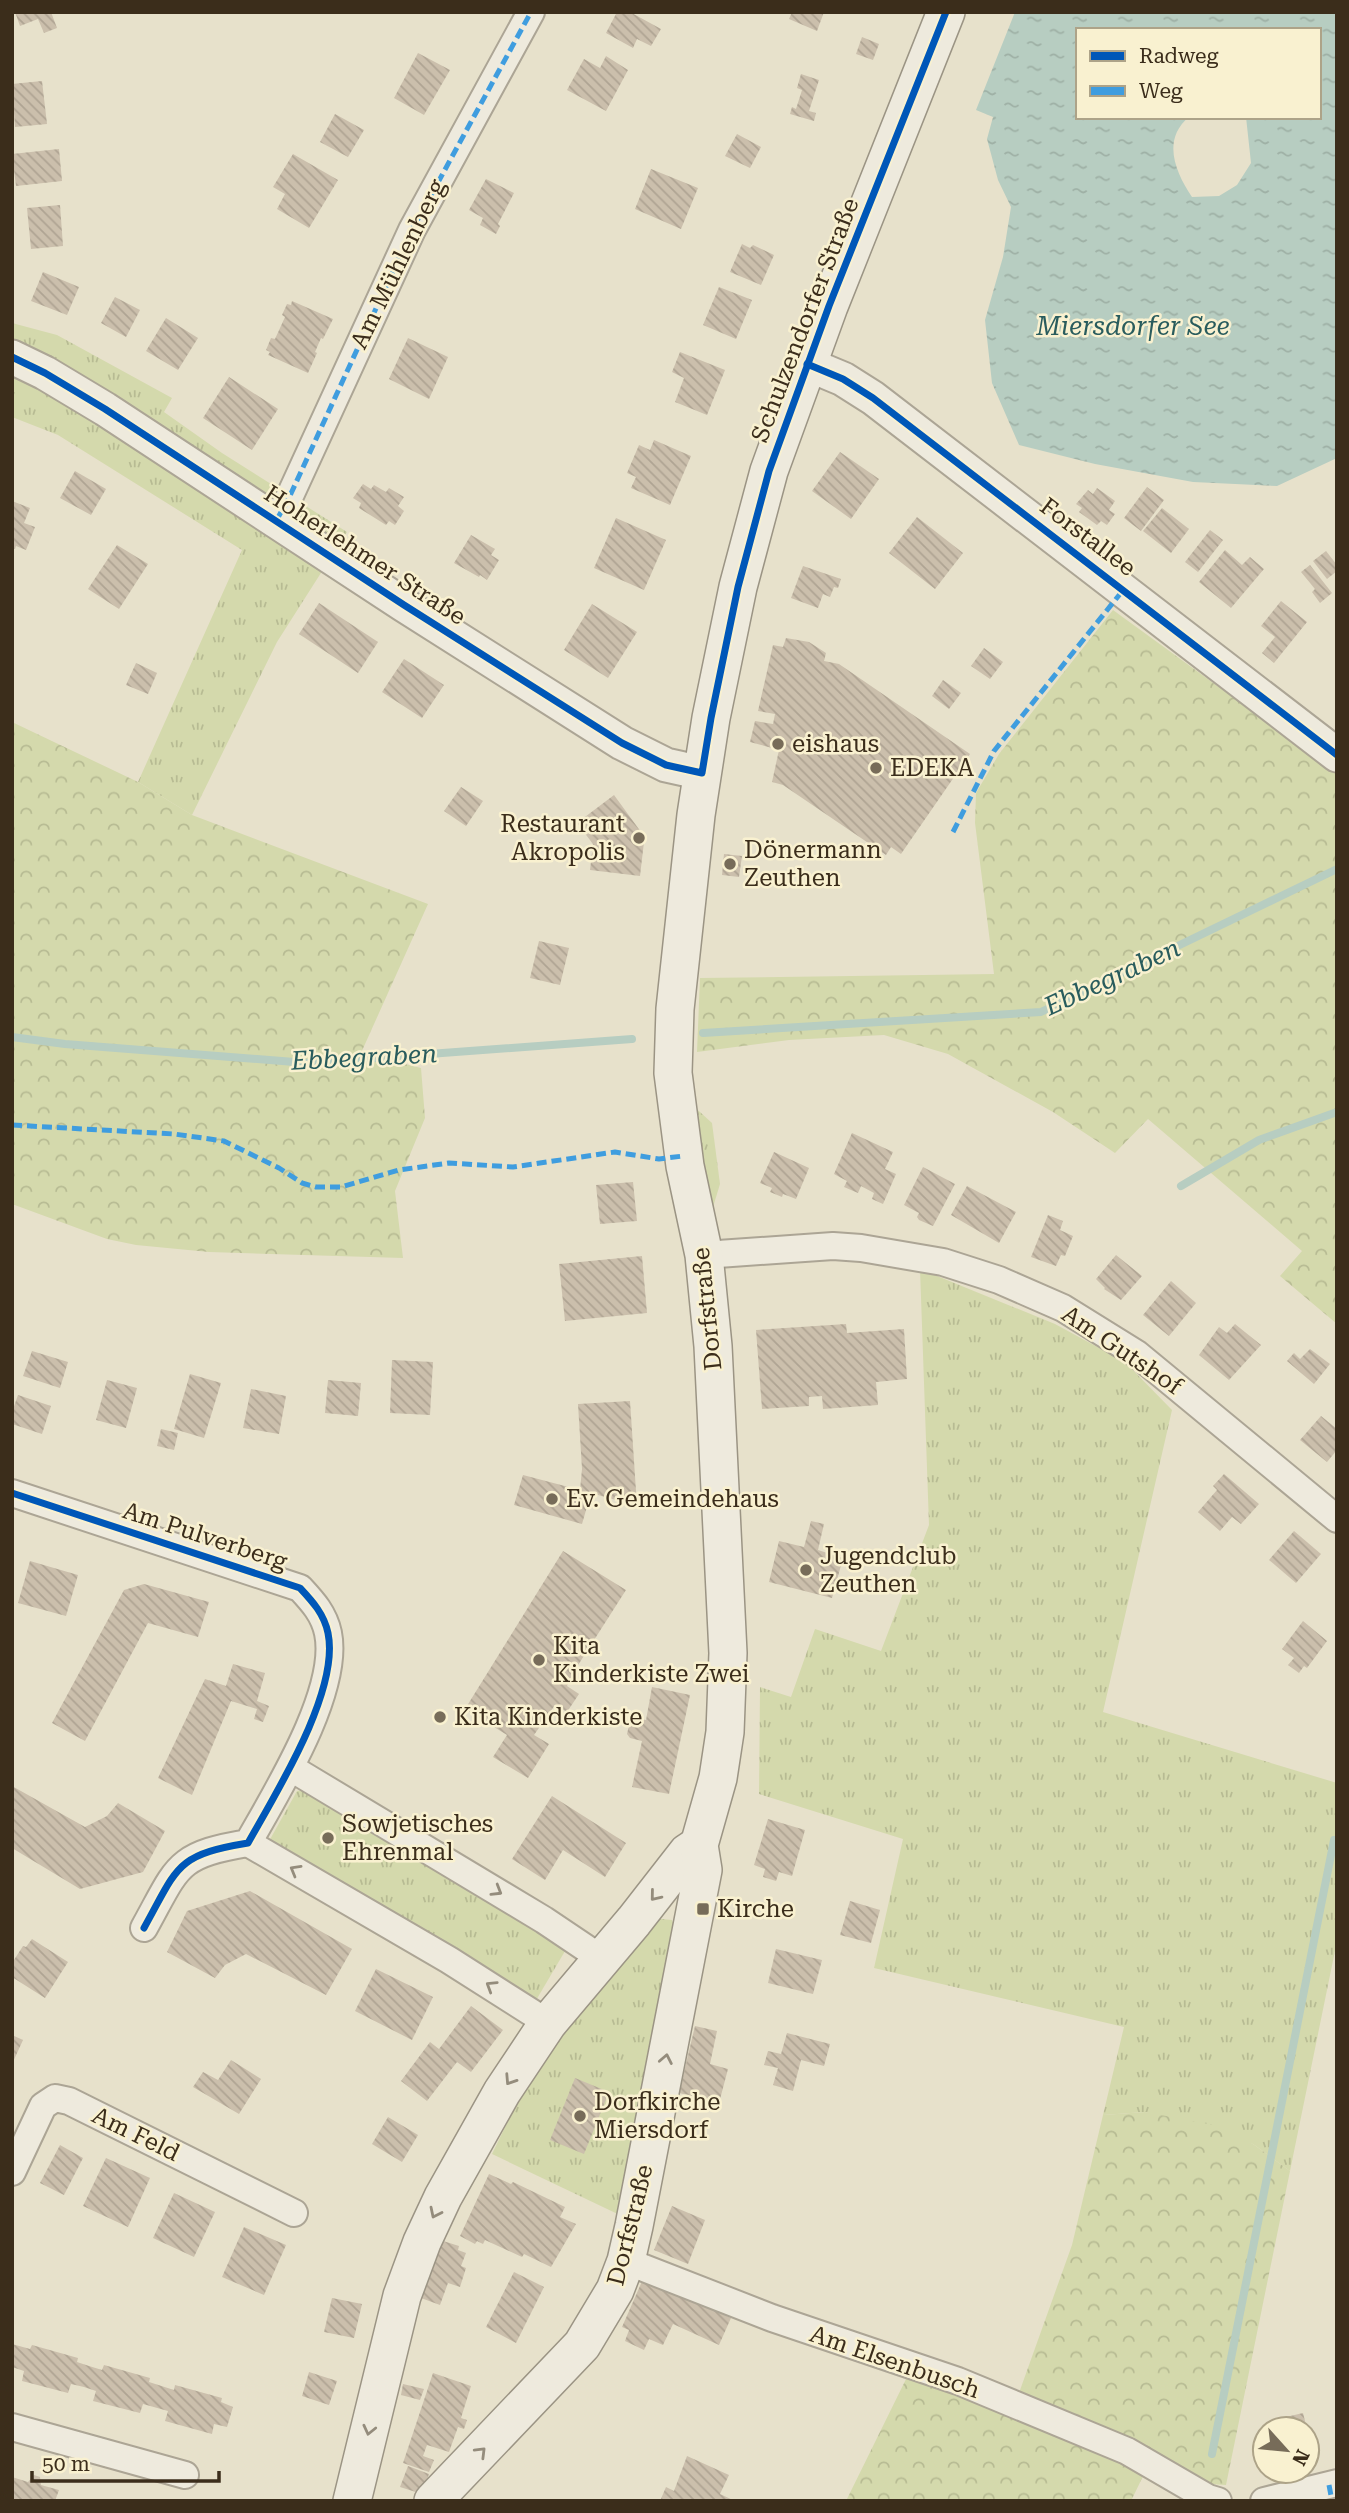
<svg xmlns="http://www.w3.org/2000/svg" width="1349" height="2513" font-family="'Roboto Serif',serif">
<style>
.grass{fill:url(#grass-tufts)}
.forest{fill:url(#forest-crowns)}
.water{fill:url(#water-ripples);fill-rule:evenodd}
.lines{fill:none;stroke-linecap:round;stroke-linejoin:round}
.stream{stroke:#b7cdc1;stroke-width:8}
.building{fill:url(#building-back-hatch)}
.minor-casing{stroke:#aca595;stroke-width:30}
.tertiary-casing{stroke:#aca595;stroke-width:37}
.secondary-casing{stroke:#9b9484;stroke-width:40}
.minor{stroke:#eeeadd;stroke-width:26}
.tertiary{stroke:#eeeadd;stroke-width:33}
.secondary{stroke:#eeeadd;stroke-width:37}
.quiet{stroke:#3f9ddf;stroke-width:5;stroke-dasharray:10 5;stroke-linecap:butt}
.cycleway-casing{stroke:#f9f1d0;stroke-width:11}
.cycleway{stroke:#0057b8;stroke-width:7}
.oneway{stroke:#948c7c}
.poi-dot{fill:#776c59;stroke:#f9f1d0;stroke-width:2.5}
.labels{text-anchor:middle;stroke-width:5;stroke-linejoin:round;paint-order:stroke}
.street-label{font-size:24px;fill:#3b2d1b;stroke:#f9f1d0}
.poi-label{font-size:24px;fill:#3b2d1b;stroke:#f9f1d0;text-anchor:start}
.water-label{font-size:26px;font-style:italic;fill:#295c5d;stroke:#f9f1d0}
</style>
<defs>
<pattern id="grass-tufts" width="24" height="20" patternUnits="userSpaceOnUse" patternTransform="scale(1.75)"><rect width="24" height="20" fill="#d4d9ac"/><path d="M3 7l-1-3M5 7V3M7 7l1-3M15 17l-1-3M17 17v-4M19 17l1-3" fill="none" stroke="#b7bb93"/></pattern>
<pattern id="forest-crowns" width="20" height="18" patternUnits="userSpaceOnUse" patternTransform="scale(1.75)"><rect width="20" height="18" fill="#d4d9ac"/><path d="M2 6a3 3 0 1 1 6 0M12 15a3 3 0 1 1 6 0" fill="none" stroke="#b7bb93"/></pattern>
<pattern id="water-ripples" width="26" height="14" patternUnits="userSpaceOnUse" patternTransform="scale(1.75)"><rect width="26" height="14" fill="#b7cdc1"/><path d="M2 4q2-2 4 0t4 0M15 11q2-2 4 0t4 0" fill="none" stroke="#9eb0a5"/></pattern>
<pattern id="building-back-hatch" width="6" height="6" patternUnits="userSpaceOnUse" patternTransform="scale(1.75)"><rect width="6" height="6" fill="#cbbfac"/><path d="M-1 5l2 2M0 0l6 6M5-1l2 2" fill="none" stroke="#afa493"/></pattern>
</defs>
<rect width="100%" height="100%" fill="#e7e1cb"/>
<!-- grass -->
<g class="grass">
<path d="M12 323 57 335 172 398 164 412 222 453 347 532 277 642 192 815 138 782 242 550 58 435 12 417Z"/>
<path d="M689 1102 712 1123 720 1184 710 1217Z"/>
<path d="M920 1269 1055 1324 1125 1362 1172 1410 1103 1712 1337 1783V1941L1290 2171 1253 2144 1145 2112 1103 2115 1124 2027 874 1968 903 1839 759 1794 760 1687 791 1697 815 1629 881 1651 929 1525Z"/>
<path d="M309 1789 568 1946 535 2002 268 1843 297 1791Z"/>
<path d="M652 1918 672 1920 679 1941 626 2218 492 2154 545 2045Z"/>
</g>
<!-- forest -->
<g class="forest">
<path d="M1113 610 1337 773V1324L1280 1276 1302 1251 1148 1119 1115 1153 1053 1112 948 1054 884 1035 789 1040 697 1052 700 978 994 974 975 823 976 793 999 754Z"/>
<path d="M12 722 138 782 192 815 428 904 361 1053 421 1068 425 1118 395 1191 403 1258 209 1252 136 1245 107 1239 12 1204Z"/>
<path d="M1145 2112 1214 2125 1253 2144 1290 2171 1226 2485 1178 2482 1147 2468 1131 2501H846L909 2373 1019 2393 1072 2245 1103 2115Z"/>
</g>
<!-- water -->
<path class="water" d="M1015 12H1337V458L1277 486 1193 482 1095 464 1019 445 992 383 985 320 1003 257 1011 207 998 180 987 139 993 117 976 110ZM1078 30H1319V117H1246L1251 163 1237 185 1219 196 1192 197C1176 173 1161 140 1189 117H1078Z"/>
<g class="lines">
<!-- stream -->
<g class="stream">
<path d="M703 1033 1041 1012 1337 869"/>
<path d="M12 1037 65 1044 307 1063 632 1039"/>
<path d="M1181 1186 1259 1140 1337 1112"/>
<path d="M1212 2454 1334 1840"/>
</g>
</g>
<!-- building -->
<g class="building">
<path d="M15 12H51L57 28 44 33 38 19 20 26Z"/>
<path d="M617 12H630L661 29 651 46 637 39 633 48 606 33Z"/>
<path d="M792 12H824L817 31 789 19Z"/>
<path d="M862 37 879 44 873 60 856 54Z"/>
<path d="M418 53 450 70 424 115 394 98Z"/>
<path d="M606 56 628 70 606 111 567 90 584 59 600 68Z"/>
<path d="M801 74 819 80 809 111 816 113 814 121 790 114 792 107 796 109 802 90 797 88Z"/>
<path d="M42 81 47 124 15 127 12 84Z"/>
<path d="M335 114 364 130 348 157 320 142Z"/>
<path d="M737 134 761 147 750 168 725 156Z"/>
<path d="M59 149 62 181 16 186 12 154Z"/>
<path d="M293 154 338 180 309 228 277 209 285 194 273 187Z"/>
<path d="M651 169 698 188 681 229 635 209Z"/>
<path d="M486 179 514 193 498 224 500 226 496 234 480 225 483 218 469 210Z"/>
<path d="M60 205 63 246 31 249 27 208Z"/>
<path d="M742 244 750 248 753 245 774 255 761 285 730 272Z"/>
<path d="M43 272 79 287 67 315 31 301Z"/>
<path d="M719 287 752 300 736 339 703 325Z"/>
<path d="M115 297 140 310 126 337 101 323Z"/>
<path d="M292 301 333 319 323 339 321 338 315 352 317 353 308 373 268 355 270 352 266 350 271 338 275 339 285 317 282 315 287 304 291 305Z"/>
<path d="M166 318 198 338 178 370 146 351Z"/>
<path d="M408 338 448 357 429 399 389 379Z"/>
<path d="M680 352 725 370 707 415 675 402 684 378 672 372Z"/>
<path d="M229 377 278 409 252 450 203 418Z"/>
<path d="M654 440 691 456 670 505 631 488 636 477 627 473 639 445 650 450Z"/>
<path d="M840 452 879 479 851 519 812 491Z"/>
<path d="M75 471 106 489 91 515 60 498Z"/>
<path d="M363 484 371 489 374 485 386 492 389 488 404 497 398 506 404 511 395 525 389 521 386 525 359 508 361 503 353 498Z"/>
<path d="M1147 487 1164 500 1141 531 1124 518Z"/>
<path d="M1097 488 1115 501 1109 510 1115 514 1107 525 1101 521 1097 525 1079 512 1082 508 1076 504 1088 490 1093 494Z"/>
<path d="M12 501 30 508 24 523 35 527 26 550 16 546 15 549 12 548Z"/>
<path d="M1162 508 1189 529 1171 553 1143 531Z"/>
<path d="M917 517 963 553 935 589 889 553Z"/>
<path d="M616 518 666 540 644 590 594 568Z"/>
<path d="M1210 530 1223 540 1198 572 1185 562Z"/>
<path d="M471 535 495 549 491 555 499 560 487 580 480 575 479 577 454 563Z"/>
<path d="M117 545 148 564 119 609 88 589Z"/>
<path d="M1225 550 1242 565 1250 557 1264 569 1231 608 1199 582Z"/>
<path d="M1326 551 1337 565V571L1327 579 1313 561Z"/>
<path d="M1310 565 1332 593 1320 603 1312 592 1315 589 1301 572Z"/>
<path d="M803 566 841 579 838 588 834 587 830 597 823 594 818 608 791 598Z"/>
<path d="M1281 601 1307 622 1274 663 1262 653 1275 637 1261 626Z"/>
<path d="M319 603 378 642 358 673 299 634Z"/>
<path d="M592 604 637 632 608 678 564 650Z"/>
<path d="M786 638 809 642 826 653 824 661 839 664 970 754 901 854 891 847 886 855 783 785 772 782 779 750 750 742 755 721 773 724 775 714 758 711 773 645 783 647Z"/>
<path d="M984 648 1003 662 990 679 971 666Z"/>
<path d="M404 659 444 685 422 718 382 692Z"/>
<path d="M136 663 157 673 148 694 126 685Z"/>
<path d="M943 680 961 693 949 709 932 696Z"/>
<path d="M461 787 483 801 466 826 444 811Z"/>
<path d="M614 795 641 832 644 842 640 876 590 870 593 844 577 823Z"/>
<path d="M724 854 742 856 739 877 722 875Z"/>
<path d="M539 941 569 948 560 985 530 978Z"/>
<path d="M852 1133 893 1152 885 1169 896 1174 883 1204 872 1199 874 1193 861 1186 858 1193 844 1187 847 1181 834 1174Z"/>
<path d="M774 1152 809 1168 796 1199 783 1194 782 1197 770 1192 772 1188 760 1183Z"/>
<path d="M923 1167 955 1184 933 1226 919 1220 917 1217 919 1213 904 1205Z"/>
<path d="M633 1182 637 1221 600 1224 596 1185Z"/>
<path d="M967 1186 1016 1212 999 1243 951 1215Z"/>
<path d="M1048 1215 1063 1221 1060 1230 1073 1236 1065 1256 1061 1255 1056 1266 1031 1257Z"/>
<path d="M1116 1255 1142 1276 1121 1300 1104 1289 1105 1288 1096 1279Z"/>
<path d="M642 1256 647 1313 565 1321 559 1264Z"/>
<path d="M1171 1281 1196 1303 1169 1336 1143 1315Z"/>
<path d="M846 1324 847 1333 904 1329 907 1379 876 1382 878 1405 823 1409 822 1396 809 1397V1406L762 1409 756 1330Z"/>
<path d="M1235 1324 1261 1345 1229 1380 1199 1355 1219 1327 1227 1333Z"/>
<path d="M1310 1349 1330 1364 1314 1384 1287 1361 1294 1353 1300 1359Z"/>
<path d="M32 1351 68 1362 60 1388 23 1376Z"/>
<path d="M392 1360 433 1362 430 1415 390 1413Z"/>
<path d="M190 1374 221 1383 204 1438 174 1429Z"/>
<path d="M107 1380 137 1388 126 1428 96 1420Z"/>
<path d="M328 1380 361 1383 358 1416 325 1413Z"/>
<path d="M251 1389 286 1396 279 1434 243 1428Z"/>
<path d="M18 1395 51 1406 42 1434 12 1424V1412Z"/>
<path d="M630 1401 637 1506 591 1493 582 1524 514 1505 523 1475 580 1490 582 1469 578 1404Z"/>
<path d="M1321 1416 1337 1429V1450L1327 1462 1300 1440Z"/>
<path d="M161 1429 178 1433 174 1450 157 1446Z"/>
<path d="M1224 1474 1259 1504 1241 1524 1232 1517 1220 1531 1198 1512 1217 1490 1213 1486Z"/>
<path d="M811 1521 824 1524 818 1550 843 1558 832 1598 769 1582 779 1541 804 1547Z"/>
<path d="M1294 1531 1321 1554 1296 1583 1269 1560Z"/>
<path d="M563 1551 626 1590 573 1673 567 1686 579 1694 567 1712 555 1705 534 1735 549 1744 528 1778 493 1757 507 1735 465 1709Z"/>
<path d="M30 1561 78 1575 66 1616 18 1603Z"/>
<path d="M144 1584 209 1602 198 1637 148 1623 85 1741 52 1723 124 1590Z"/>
<path d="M1303 1621 1327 1641 1307 1668 1304 1666 1299 1673 1288 1665 1294 1658 1282 1649Z"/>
<path d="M233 1664 265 1673 257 1701 269 1706 263 1722 254 1719 257 1709 231 1701 192 1795 158 1778 205 1679 226 1686Z"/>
<path d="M652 1687 690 1695 669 1794 632 1787 642 1741 630 1738 627 1734 630 1721 634 1718 646 1720Z"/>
<path d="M12 1786 85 1827 107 1816 118 1803 165 1831 143 1872 80 1889 12 1848Z"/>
<path d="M552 1796 626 1843 605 1877 563 1850 545 1880 512 1859Z"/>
<path d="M768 1819 805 1830 792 1876 779 1872 776 1881 763 1877 765 1869 754 1865Z"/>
<path d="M250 1891 352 1949 326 1995 246 1954 225 1965 215 1978 167 1952 187 1911Z"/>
<path d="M850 1901 880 1910 871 1943 840 1935Z"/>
<path d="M32 1939 68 1962 45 1998 12 1977 14 1968 12 1963 23 1946 26 1947Z"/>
<path d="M776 1949 822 1960 813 1994 768 1983Z"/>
<path d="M376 1969 433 1997 412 2040 355 2011Z"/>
<path d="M471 2006 503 2030 471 2072 457 2062 427 2101 401 2081 430 2042 439 2049Z"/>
<path d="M695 2026 717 2031 710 2064 728 2069 719 2103 679 2093Z"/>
<path d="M787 2033 830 2044 824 2066 801 2060 793 2091 773 2085 778 2068 764 2065 768 2051 781 2054Z"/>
<path d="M12 2035 23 2040 12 2064Z"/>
<path d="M231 2060 261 2079 239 2114 193 2087 203 2072 218 2080Z"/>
<path d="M575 2078 609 2092 584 2154 550 2140Z"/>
<path d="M388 2117 418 2135 402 2162 372 2144Z"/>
<path d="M60 2145 83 2158 64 2195 40 2183Z"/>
<path d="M106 2158 150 2178 128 2227 83 2206Z"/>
<path d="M489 2174 511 2184 513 2182 565 2207 560 2217 576 2224 551 2267 524 2254 522 2257 485 2240 483 2244 477 2241 475 2244 460 2236Z"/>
<path d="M174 2193 215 2212 194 2257 153 2238Z"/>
<path d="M672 2206 705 2220 688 2264 654 2250Z"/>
<path d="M244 2227 286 2245 264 2295 222 2277Z"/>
<path d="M440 2240 459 2246 458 2250 466 2253 461 2266 466 2268 460 2287 448 2283 440 2305 421 2298Z"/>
<path d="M514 2272 544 2287 516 2343 486 2327Z"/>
<path d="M643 2279 731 2318 719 2345 673 2324 663 2345 649 2339 644 2350 625 2341 629 2330 622 2327Z"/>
<path d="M332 2298 362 2304 354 2338 324 2332Z"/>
<path d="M12 2344 30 2349 32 2345 78 2358 77 2362 89 2366 102 2370 104 2365 150 2378 149 2382 174 2390 175 2385 222 2398 221 2402 233 2407 227 2427 214 2424 212 2434 165 2421 168 2411 143 2404 140 2413 93 2401 96 2391 84 2387 71 2384 68 2393 22 2381 24 2371 12 2367Z"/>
<path d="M309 2372 337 2381 329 2405 302 2396Z"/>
<path d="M433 2373 471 2386 461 2418 467 2420 464 2429 458 2427 449 2452 427 2445 423 2456 434 2460 429 2472 403 2463Z"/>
<path d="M403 2384 424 2389 420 2400 401 2395Z"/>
<path d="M1303 2413 1307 2429H1271L1269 2421Z"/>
<path d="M687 2456 729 2475 720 2494 735 2501H660L666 2487 674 2491Z"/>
<path d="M408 2466 429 2474 422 2494 400 2487Z"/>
<path d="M34 2475 40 2477 41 2485 59 2490 55 2501H12V2477L28 2482Z"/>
</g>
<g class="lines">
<defs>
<g id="minor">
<path d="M276 521 288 500 412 230 531 12"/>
<path d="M704 1255 833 1246 861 1248 943 1262 999 1280 1063 1308 1137 1354 1337 1519"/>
<path d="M12 1493 300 1588C313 1602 324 1614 328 1633 340 1691 276 1793 248 1843 175 1855 178 1867 144 1928"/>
<path d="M291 1768 544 1920 602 1959"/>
<path d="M248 1843 449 1960 548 2023"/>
<path d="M12 2172 43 2106 55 2098 69 2101 294 2213"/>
<path d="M626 2261 772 2318 958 2381 1127 2451 1208 2498 1218 2501"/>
<path d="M12 2427 185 2475"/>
<path d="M1264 2501 1337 2483"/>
</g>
<g id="tertiary">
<path d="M12 357 45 373 105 409 404 605 622 743 666 765 702 773"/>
<path d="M807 364 843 379 873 398 1337 755"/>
</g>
<g id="secondary">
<path d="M352 2501 402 2296 422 2242 443 2197 502 2092 548 2023 634 1921 687 1853 699 1845"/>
<path d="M433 2501 582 2345 615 2290 626 2261 634 2226 703 1870 699 1845 718 1778 725 1732 728 1653 713 1346 704 1255 685 1166 673 1073 675 1009 696 815 711 718 738 587 769 471 829 306 946 12"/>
</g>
</defs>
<!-- minor casing -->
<use href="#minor" class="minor-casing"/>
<!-- tertiary casing -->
<use href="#tertiary" class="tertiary-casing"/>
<!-- secondary casing -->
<use href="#secondary" class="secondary-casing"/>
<!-- minor -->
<use href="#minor" class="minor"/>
<!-- tertiary -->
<use href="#tertiary" class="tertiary"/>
<!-- secondary -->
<use href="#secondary" class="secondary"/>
<!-- quiet -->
<g class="quiet">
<path d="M276 521 288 500 412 230 531 12"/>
<path d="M953 832 994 751 1124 589"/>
<path d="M12 1125 174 1134 224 1141 279 1168 302 1183 316 1187H341L399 1170 449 1163 513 1167 615 1152 659 1159 683 1156"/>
<path d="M1329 2485 1332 2501"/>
</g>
<defs>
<g id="cycleway">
<path d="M12 357 45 373 105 409 404 605 622 743 666 765 702 773 711 718 738 587 769 471 829 306 946 12"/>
<path d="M807 364 843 379 873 398 1337 755"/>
<path d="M12 1493 300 1588C313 1602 324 1614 328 1633 340 1691 276 1793 248 1843 175 1855 178 1867 144 1928"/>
</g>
</defs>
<!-- cycleway casing -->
<use href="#cycleway" class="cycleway-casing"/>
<!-- cycleway -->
<use href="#cycleway" class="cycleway"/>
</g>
<!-- one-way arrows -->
<defs><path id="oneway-chevron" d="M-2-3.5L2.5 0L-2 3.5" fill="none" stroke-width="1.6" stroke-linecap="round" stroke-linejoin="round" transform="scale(1.75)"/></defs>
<g class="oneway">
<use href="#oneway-chevron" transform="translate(295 1870) rotate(-150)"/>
<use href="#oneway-chevron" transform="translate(497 1891) rotate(31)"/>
<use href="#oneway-chevron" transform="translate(655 1896) rotate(129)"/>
<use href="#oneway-chevron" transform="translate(491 1986) rotate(-148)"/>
<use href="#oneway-chevron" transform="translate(666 2059) rotate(-79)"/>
<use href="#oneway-chevron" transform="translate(510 2080) rotate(123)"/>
<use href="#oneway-chevron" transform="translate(435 2213) rotate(116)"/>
<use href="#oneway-chevron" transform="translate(369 2430) rotate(103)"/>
<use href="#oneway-chevron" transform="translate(481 2452) rotate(-45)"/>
</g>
<!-- markers -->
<g class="poi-dot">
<circle cx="778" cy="744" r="7"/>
<circle cx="876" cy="768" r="7"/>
<circle cx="639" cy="838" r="7"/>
<circle cx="730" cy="864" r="7"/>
<circle cx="552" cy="1499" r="7"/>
<circle cx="806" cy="1570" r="7"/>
<circle cx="539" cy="1660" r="7"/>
<circle cx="440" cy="1717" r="7"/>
<circle cx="328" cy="1838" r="7"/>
<rect x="696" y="1902" width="14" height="14" rx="3.5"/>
<circle cx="580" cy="2116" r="7"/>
</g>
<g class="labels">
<!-- street labels -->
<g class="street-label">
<text transform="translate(398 264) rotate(-64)" y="8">Am Mühlenberg</text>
<text transform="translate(805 320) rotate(-69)" y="8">Schulzendorfer Straße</text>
<text transform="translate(1088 537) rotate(37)" y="8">Forstallee</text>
<text transform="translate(365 555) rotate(33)" y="8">Hoherlehmer Straße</text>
<text transform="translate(707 1309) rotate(-96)" y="8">Dorfstraße</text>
<text transform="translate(1122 1350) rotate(34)" y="8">Am Gutshof</text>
<text transform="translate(205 1536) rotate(18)" y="8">Am Pulverberg</text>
<text transform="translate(136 2134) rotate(26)" y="8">Am Feld</text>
<text transform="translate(630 2225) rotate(-76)" y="8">Dorfstraße</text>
<text transform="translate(895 2362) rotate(19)" y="8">Am Elsenbusch</text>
</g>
<!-- poi labels -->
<g class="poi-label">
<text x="792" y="752">eishaus</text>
<text x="890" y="776">EDEKA</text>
<text x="625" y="832" text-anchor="end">Restaurant<tspan x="625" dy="28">Akropolis</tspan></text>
<text x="744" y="858">Dönermann<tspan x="744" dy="28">Zeuthen</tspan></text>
<text x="566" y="1507">Ev. Gemeindehaus</text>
<text x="820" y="1564">Jugendclub<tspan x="820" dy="28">Zeuthen</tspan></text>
<text x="553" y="1654">Kita<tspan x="553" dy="28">Kinderkiste Zwei</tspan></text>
<text x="454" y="1725">Kita Kinderkiste</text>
<text x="342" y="1832">Sowjetisches<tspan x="342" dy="28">Ehrenmal</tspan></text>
<text x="717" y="1917">Kirche</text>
<text x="594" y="2110">Dorfkirche<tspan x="594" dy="28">Miersdorf</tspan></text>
</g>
<!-- water labels -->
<g class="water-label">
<text x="1133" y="335">Miersdorfer See</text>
<text transform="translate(1112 977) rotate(-25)" y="9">Ebbegraben</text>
<text transform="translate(364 1057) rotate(-3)" y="9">Ebbegraben</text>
</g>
</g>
<!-- border -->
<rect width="1349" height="2513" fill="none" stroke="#3b2d1b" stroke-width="28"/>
<!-- legend -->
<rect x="1076" y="28" width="245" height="91" fill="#f9f1d0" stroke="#ada388" stroke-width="2"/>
<rect x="1090" y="51" width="35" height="10" fill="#0057b8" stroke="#ada388" stroke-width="2"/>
<text x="1139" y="63" font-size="21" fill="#3b2d1b">Radweg</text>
<rect x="1090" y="86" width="35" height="10" fill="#3f9ddf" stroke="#ada388" stroke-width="2"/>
<text x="1139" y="98" font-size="21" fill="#3b2d1b">Weg</text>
<!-- north arrow -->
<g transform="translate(1286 2450) rotate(117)"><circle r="33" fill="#f9f1d0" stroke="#ada388" stroke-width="2"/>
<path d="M0-5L12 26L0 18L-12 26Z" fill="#776c59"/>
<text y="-10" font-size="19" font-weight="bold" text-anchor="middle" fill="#3b2d1b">N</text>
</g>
<!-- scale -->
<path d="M32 2471v10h187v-10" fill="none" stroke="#3b2d1b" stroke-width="3.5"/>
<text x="42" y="2471" font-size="21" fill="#3b2d1b" stroke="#f9f1d0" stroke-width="5" paint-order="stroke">50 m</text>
</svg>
